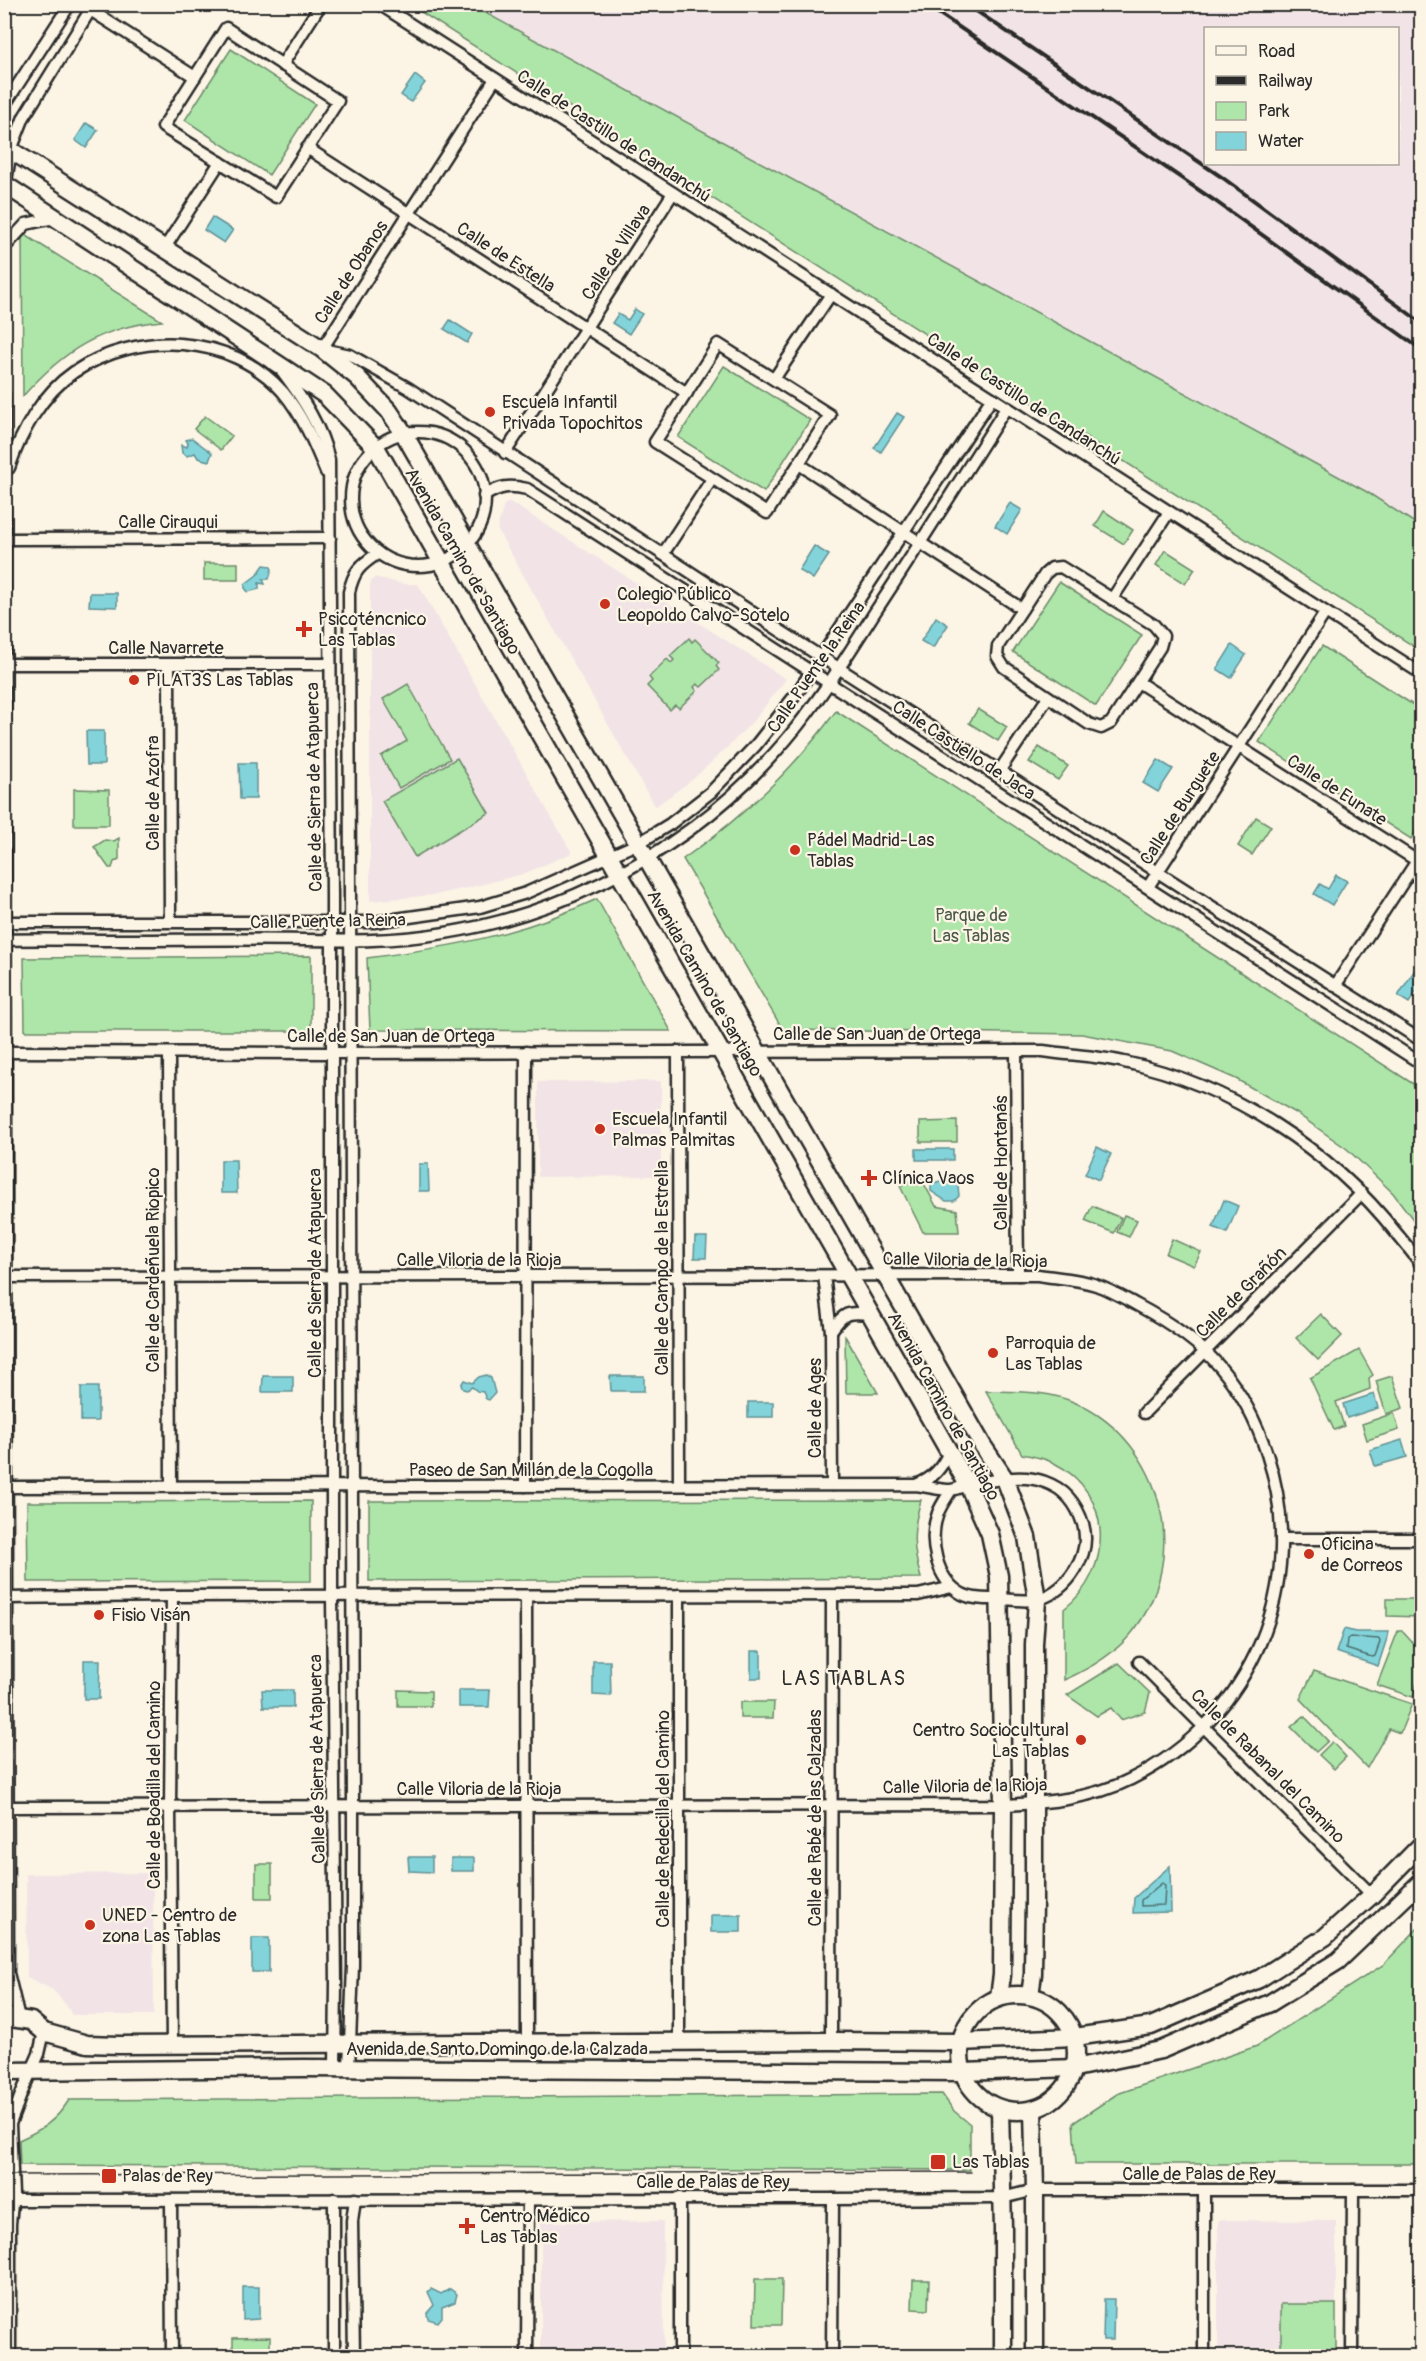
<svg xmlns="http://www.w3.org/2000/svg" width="1426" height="2361" font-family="Pangolin,sans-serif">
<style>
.built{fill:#f2e4e6;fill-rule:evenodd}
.green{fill:#aee6a9;stroke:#6c886a;stroke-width:1.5}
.water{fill:#83d4da;stroke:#609094;stroke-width:1.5}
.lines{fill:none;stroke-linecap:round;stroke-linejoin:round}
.shore{stroke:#4e6f71;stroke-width:1.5}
.street-casing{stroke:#2b2b2b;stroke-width:15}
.secondary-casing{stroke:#2b2b2b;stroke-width:21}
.street{stroke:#fcf5e5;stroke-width:10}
.secondary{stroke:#fcf5e5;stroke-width:16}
.tram{stroke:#2b2b2b;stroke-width:1.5}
.rail{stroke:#2b2b2b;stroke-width:4}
.poi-dot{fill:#c8321e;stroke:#fcf5e5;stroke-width:2}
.labels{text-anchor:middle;stroke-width:4.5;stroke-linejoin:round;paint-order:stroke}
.street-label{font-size:18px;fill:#2b2b2b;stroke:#fcf5e5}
.poi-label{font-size:18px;fill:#2b2b2b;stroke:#fcf5e5;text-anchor:start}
.park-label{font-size:18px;fill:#4c5a4a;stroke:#fcf5e5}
.neighbourhood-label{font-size:20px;letter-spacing:1.5px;fill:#2b2b2b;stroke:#fcf5e5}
</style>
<rect width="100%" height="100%" fill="#fcf5e5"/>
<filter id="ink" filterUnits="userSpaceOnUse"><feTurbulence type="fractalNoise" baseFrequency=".0167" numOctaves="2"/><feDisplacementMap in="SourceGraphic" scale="12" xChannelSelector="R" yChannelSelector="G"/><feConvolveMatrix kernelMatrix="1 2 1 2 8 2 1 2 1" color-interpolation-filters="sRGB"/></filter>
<g filter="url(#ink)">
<!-- built -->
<g class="built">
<path d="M471 5H1421V527L1367 492ZM1206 28H1398V164H1206Z"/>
<path d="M508 502 512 503 786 679 756 718 729 746 692 780 655 807 497 529 504 505Z"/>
<path d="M375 577 404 584H418L572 853 523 874 480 885 435 895 370 901V583Z"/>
<path d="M661 1081V1176L538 1177V1082Z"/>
<path d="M153 1873 154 2015H72L66 2005 53 1990 27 1977 26 1874Z"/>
<path d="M1218 2220 1336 2221V2356H1218Z"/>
<path d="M663 2221 664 2356H541V2222Z"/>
</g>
<!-- green -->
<g class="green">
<path d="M410 5H471L1367 492 1421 527V651Z"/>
<path d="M231 49 315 104 269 175 185 120Z"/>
<path d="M22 233 162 321C100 327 63 351 23 396Z"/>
<path d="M724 366 810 420 764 492 678 437Z"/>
<path d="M205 416 232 436 221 450 194 429Z"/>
<path d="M1104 511 1133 530 1124 544 1095 526Z"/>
<path d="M1165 550 1195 569 1185 584 1156 565Z"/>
<rect x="204" y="563" width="34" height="17"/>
<path d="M1059 582 1142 635 1096 706 1013 652Z"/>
<path d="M689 638 692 642 695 639 719 663 716 666 719 670 701 687 697 684 694 687 697 691 679 708 675 705 670 710 647 686 652 681 649 677 667 659 671 663 674 660 670 656Z"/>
<path d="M1322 646 1421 710V823L1411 839 1259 742Z"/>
<path d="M408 684 450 759 399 788 381 756 407 741 383 699Z"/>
<path d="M978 709 1007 727 998 741 969 723Z"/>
<path d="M836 711 1421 1089V1230L1393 1193 1347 1149 1296 1113 1236 1079 1172 1051 1082 1034 783 1030 683 859C742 818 794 769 836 711Z"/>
<path d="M1039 747 1068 766 1058 780 1029 762Z"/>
<path d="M457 758 489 813 415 857 382 801Z"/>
<path d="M74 789 109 790V825H74Z"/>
<path d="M1256 817 1271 826 1252 855 1238 846Z"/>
<path d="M119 838V859L114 862 112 868H109L94 847 105 840 114 841Z"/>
<path d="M597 899 671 1031 370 1030 367 958C451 947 520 935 597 899Z"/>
<path d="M311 956V1031H25L24 958Z"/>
<path d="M957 1121V1142H920V1122Z"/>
<path d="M920 1176 936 1206 957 1210 959 1232H923L900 1186Z"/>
<path d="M1092 1206 1121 1218 1114 1233 1085 1221Z"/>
<path d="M1124 1215 1137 1220 1129 1237 1117 1232Z"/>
<path d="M1172 1239 1201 1252 1194 1266 1166 1254Z"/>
<path d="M1321 1314 1342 1336 1318 1360 1296 1338Z"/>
<path d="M845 1336 878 1393H846Z"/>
<path d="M1359 1350 1373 1375 1369 1378 1370 1389 1336 1402 1344 1426 1334 1430 1310 1378Z"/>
<path d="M1392 1376 1403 1408 1386 1414 1376 1381Z"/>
<path d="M986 1391C1017 1392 1047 1390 1076 1403 1163 1442 1193 1559 1131 1634 1113 1655 1089 1669 1064 1680V1609C1114 1570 1114 1493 1054 1463 1044 1458 1033 1456 1022 1454Z"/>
<path d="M1394 1413 1399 1430 1367 1440 1362 1424Z"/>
<path d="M921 1500C912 1531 912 1547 921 1578L369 1581V1501Z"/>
<path d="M311 1501V1581L28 1582 27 1502Z"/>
<path d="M1387 1599H1421V1617L1387 1616Z"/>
<path d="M1398 1631H1402L1421 1652V1669L1413 1697 1377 1685Z"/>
<path d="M1119 1663 1150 1693 1145 1712 1121 1720 1111 1708 1097 1716 1067 1695Z"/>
<path d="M1314 1671 1412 1704 1400 1733 1389 1729 1367 1768 1300 1699Z"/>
<path d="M398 1690 431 1691V1706H398Z"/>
<path d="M740 1702H774L773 1718H740Z"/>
<path d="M1304 1716 1328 1741 1316 1752 1291 1727Z"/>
<path d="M1332 1742 1346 1757 1334 1769 1319 1755Z"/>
<rect x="256" y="1864" width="16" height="34"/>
<path d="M1421 1925V2164H1076L1073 2123 1117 2094 1257 2046 1383 1965Z"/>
<path d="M942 2094 954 2111 970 2124V2170L20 2165 19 2140C41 2130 56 2121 69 2100Z"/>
<path d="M755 2279H782L781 2325H754Z"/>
<path d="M913 2280H929L928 2310 912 2309Z"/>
<path d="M1281 2304H1336V2356H1302L1301 2353 1281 2354Z"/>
<path d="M270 2337V2356H233V2338Z"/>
</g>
<!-- water -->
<g class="water">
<path d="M415 75 425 83 411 102 401 95Z"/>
<path d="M86 123 98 130 86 148 75 140Z"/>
<path d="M212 217 233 230 224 243 204 230Z"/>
<path d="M635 309 642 314 629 334 612 323 618 314 628 320Z"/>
<path d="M450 320 472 334 467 343 444 329Z"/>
<path d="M897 413 904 417 881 452 874 448Z"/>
<path d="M192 438 212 453 209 461 198 458 195 453 187 456 182 453 181 445 187 447 188 443 186 440Z"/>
<path d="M1010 503 1022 510 1007 534 995 526Z"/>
<path d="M814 546 829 555 813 579 799 570Z"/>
<path d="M264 565 270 566 272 569 269 579H263L265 584 259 583V589L248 592 245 588V584L257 575Z"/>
<path d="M90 593H117V607L89 606Z"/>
<path d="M936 617 948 625 933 648 921 641Z"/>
<path d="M1232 645 1246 655 1231 678 1217 669Z"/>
<path d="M86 731H104V765H87Z"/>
<path d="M1158 760 1173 769 1158 792 1143 783Z"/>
<path d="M239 763H256V799H240Z"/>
<path d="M1336 875 1347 881 1332 905 1314 894 1320 884 1328 889Z"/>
<path d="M1414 971 1421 975V984L1409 1003 1398 996Z"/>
<path d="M1097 1147 1111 1154 1099 1180 1085 1174Z"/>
<rect x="916" y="1149" width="37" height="11"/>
<path d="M221 1160H236L237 1193H221Z"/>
<path d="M419 1164H428L429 1191H419Z"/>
<path d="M943 1180 953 1181 958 1186 959 1196 954 1201H946L931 1191V1184Z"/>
<path d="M1224 1200 1238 1206 1227 1233 1213 1227Z"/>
<path d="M695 1237H707L706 1258H694Z"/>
<path d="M486 1375 491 1378 495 1393 489 1400 486 1399 483 1392 477 1391 472 1387 467 1390 463 1389 461 1385 464 1380 472 1383 479 1377Z"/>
<path d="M263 1376H293V1392H262Z"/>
<path d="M610 1376H644V1391H611Z"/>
<rect x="81" y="1387" width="17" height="34"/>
<path d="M1374 1394 1378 1408 1347 1418 1343 1404Z"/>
<rect x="748" y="1402" width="25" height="15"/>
<path d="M1402 1440 1407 1457 1375 1466 1370 1450Z"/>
<path d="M1344 1629 1355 1632H1389L1378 1666 1336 1652Z"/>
<rect x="751" y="1651" width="10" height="27"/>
<path d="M84 1660H100L99 1699H84Z"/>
<path d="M593 1661H610L611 1696 593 1695Z"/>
<path d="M262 1690H293V1707H263Z"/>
<path d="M459 1690H490L489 1707H459Z"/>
<path d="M408 1857H432V1872L409 1871Z"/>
<rect x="451" y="1858" width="23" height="13"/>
<path d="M1170 1866 1171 1912 1133 1913 1134 1898Z"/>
<rect x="711" y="1915" width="30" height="17"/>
<rect x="252" y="1938" width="17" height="34"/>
<path d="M243 2287H259V2319L243 2320Z"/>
<path d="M431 2289 441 2294 450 2289 457 2294 455 2302 442 2307V2317L438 2322 428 2319 427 2313 434 2305 428 2292Z"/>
<path d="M1104 2299H1114L1113 2340H1103Z"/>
</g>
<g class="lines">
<!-- shore -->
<g class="shore">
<path d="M1350 1637 1379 1639 1380 1642 1375 1656 1372 1657 1346 1649 1347 1639Z"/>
<path d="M1162 1883 1165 1885 1164 1905 1141 1906V1900Z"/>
</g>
<defs>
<g id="street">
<path d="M81 4 195 77"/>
<path d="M379 4 1422 674"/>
<path d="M226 28 338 101 276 197 163 127Z"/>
<path d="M282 65 321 4"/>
<path d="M495 79 322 349 350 355 408 388 779 630 1422 1041"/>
<path d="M4 106 70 4"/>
<path d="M307 148 687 393"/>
<path d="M4 194 11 150 24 117 94 4"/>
<path d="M4 248 26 224 54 218"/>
<path d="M164 249 220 162"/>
<path d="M718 344 830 415 767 513 655 442Z"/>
<path d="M282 371C303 399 321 426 329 460L332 896V1597L336 1983 335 2068"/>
<path d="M774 379 831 294"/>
<path d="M4 394 8 1973 19 2018"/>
<circle cx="418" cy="499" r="67"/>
<path d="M505 453 673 193"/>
<path d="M799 464 1022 609"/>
<path d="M9 468C21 432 42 394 74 372 137 330 231 333 283 392 303 416 314 443 326 472"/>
<path d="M484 496C500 486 509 485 527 489L1422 1064"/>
<path d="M6 539 330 538"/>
<path d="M663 554 712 479"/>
<path d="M1061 567 1154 625 1163 636 1160 647 1111 723 1101 728 1089 724 1004 667 997 656 998 646 1045 574 1052 568Z"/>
<path d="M1112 599 1169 512"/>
<path d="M4 664H328"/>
<path d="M169 665 170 921"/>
<path d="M1138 682 1422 864"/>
<path d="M1000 770 1048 697"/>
<path d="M1148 887 1325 613"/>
<path d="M4 922H374L480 907 526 893 639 843 670 824 711 792 756 745 797 693 992 398"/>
<path d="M4 940C42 939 79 940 117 940 179 940 241 939 304 940 326 940 349 941 372 940 532 935 683 861 786 740 820 700 847 656 875 612 920 544 963 476 1006 408"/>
<path d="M1335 986 1422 853"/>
<path d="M678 1051 679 1485"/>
<path d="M1016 1051 1018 1275"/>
<path d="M4 1052 331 1053 1043 1051C1070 1055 1098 1056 1124 1062 1230 1084 1330 1149 1397 1234 1405 1244 1415 1255 1422 1266"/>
<path d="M169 1053 171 1486"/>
<path d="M824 1276 831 1331 832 1485"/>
<path d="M4 1277 1038 1275C1057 1278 1078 1279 1096 1285 1110 1290 1124 1298 1137 1305 1167 1321 1197 1340 1220 1367 1241 1392 1257 1423 1267 1454 1310 1583 1252 1719 1131 1779 1091 1799 1046 1803 1003 1805L4 1807"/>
<path d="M831 1331C845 1311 848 1312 871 1314"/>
<path d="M1144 1413 1362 1193"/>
<path d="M918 1484C934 1478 942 1467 949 1452"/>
<path d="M525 1486 526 1052"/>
<path d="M4 1487 915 1485C926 1486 940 1490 951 1490 957 1489 963 1486 969 1485 992 1480 1023 1473 1045 1482 1065 1489 1077 1505 1083 1524 1092 1555 1068 1590 1039 1599 1029 1602 1014 1600 1003 1599 990 1599 974 1600 962 1594 936 1580 928 1540 938 1513 941 1505 947 1497 951 1490"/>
<path d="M1281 1539H1422"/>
<path d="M679 1595V2043"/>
<path d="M172 1596 170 1806 172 2046"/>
<path d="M526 1596 527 2043"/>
<path d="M4 1598 172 1596 896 1595H918L952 1587"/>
<path d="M1139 1662 1372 1895"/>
<path d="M831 2041 832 1596"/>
<path d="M349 2068 353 1966V1806L349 592C354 571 359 566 377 554"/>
<path d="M680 2198V2356"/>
<path d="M334 2199V2356"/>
<path d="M4 2200 833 2199 1002 2198 1035 2190H1422"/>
<path d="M171 2200 172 2356"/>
<path d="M10 2356V2224L13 2194 10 2124 22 2092 39 2054 44 2032"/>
<path d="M354 2356 352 2221 355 2199"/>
<path d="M527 2356 528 2199"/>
<path d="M832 2356 833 2199"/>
<path d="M1204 2356V2190"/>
<path d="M1352 2356 1353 2190"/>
</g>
<g id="secondary">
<path d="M4 146 322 349 357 377 389 411 403 432 983 1446 1005 1479 1027 1537 1037 1600 1034 1644V1901L1033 1974 1030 1995"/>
<path d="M4 184 325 395 377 449 968 1485 990 1534 999 1576 1003 1805 1002 1975 999 1997"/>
<circle cx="1018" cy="2053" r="58"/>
<path d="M4 2017 31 2021 44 2032 87 2044 119 2045 831 2041 960 2042 1075 2037 1151 2026 1259 1979 1325 1937 1372 1895 1422 1844"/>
<path d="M4 2071 304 2068 963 2072 1075 2068 1161 2050 1270 2003 1338 1961 1422 1881"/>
<path d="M1000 2110 1003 2228V2356"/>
<path d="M1033 2110 1035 2190V2356"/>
</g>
</defs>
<!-- street casing -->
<use href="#street" class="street-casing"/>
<!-- secondary casing -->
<use href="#secondary" class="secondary-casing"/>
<!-- street -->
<use href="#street" class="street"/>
<!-- secondary -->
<use href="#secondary" class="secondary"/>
<!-- tram -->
<path class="tram" d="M4 2175 971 2172"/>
<!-- rail -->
<g class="rail">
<path d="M925 4 1215 201 1422 350"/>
<path d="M966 4 1223 178 1422 323"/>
</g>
</g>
</g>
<!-- markers -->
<g class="poi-dot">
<circle cx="490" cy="412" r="6"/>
<circle cx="605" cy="604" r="6"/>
<path d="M301 620h6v6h6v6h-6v6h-6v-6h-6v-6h6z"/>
<circle cx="134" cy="680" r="6"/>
<circle cx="795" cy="850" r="6"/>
<circle cx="600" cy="1129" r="6"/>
<path d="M866 1169h6v6h6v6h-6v6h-6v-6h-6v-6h6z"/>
<circle cx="993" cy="1353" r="6"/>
<circle cx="1309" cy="1554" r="6"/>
<circle cx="99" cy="1615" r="6"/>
<circle cx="1081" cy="1740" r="6"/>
<circle cx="90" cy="1925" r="6"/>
<rect x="930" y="2154" width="16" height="16" rx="3"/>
<rect x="101" y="2168" width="16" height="16" rx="3"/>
<path d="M464 2217h6v6h6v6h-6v6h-6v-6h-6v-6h6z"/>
</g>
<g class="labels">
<!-- street labels -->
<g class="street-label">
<text transform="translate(614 136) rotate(33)" y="6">Calle de Castillo de Candanchú</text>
<text transform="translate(616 252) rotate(-57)" y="6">Calle de Villava</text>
<text transform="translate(506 257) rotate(33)" y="6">Calle de Estella</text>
<text transform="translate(351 272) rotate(-57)" y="6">Calle de Obanos</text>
<text transform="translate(1024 399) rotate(33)" y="6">Calle de Castillo de Candanchú</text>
<text x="168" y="528">Calle Cirauqui</text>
<text transform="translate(463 561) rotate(60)" y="6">Avenida Camino de Santiago</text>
<text x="166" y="654">Calle Navarrete</text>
<text transform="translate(816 667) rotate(-55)" y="6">Calle Puente la Reina</text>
<text transform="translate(964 750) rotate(33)" y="6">Calle Castiello de Jaca</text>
<text transform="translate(314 787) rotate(-91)" y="6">Calle de Sierra de Atapuerca</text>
<text transform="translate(1337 790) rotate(33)" y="6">Calle de Eunate</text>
<text transform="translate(153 793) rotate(-90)" y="6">Calle de Azofra</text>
<text transform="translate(1180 808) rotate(-57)" y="6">Calle de Burguete</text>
<text transform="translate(328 921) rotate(-1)" y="6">Calle Puente la Reina</text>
<text transform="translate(705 983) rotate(60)" y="6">Avenida Camino de Santiago</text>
<text x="877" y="1040">Calle de San Juan de Ortega</text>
<text x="391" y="1042">Calle de San Juan de Ortega</text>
<text transform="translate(1001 1163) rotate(-90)" y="6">Calle de Hontanás</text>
<text x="479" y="1266">Calle Viloria de la Rioja</text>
<text transform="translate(965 1260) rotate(1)" y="6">Calle Viloria de la Rioja</text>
<text transform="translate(662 1268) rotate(-90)" y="6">Calle de Campo de la Estrella</text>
<text transform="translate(153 1270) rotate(-90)" y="6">Calle de Cardeñuela Riopico</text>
<text transform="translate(315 1273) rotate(-90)" y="6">Calle de Sierra de Atapuerca</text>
<text transform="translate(1241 1292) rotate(-45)" y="6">Calle de Grañón</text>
<text transform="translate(944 1406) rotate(61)" y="6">Avenida Camino de Santiago</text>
<text transform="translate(815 1408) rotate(-90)" y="6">Calle de Ages</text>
<text x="531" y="1476">Paseo de San Millán de la Cogolla</text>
<text transform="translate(317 1759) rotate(-91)" y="6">Calle de Sierra de Atapuerca</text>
<text transform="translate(1268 1766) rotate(45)" y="6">Calle de Rabanal del Camino</text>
<text transform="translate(154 1785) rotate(-90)" y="6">Calle de Boadilla del Camino</text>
<text transform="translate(965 1786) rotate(-1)" y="6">Calle Viloria de la Rioja</text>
<text x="479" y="1795">Calle Viloria de la Rioja</text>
<text transform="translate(815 1818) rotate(-90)" y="6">Calle de Rabé de las Calzadas</text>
<text transform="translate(663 1819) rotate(-90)" y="6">Calle de Redecilla del Camino</text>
<text x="497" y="2055">Avenida de Santo Domingo de la Calzada</text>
<text x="1199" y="2180">Calle de Palas de Rey</text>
<text x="713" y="2188">Calle de Palas de Rey</text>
</g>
<!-- poi labels -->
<g class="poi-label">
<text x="502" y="408">Escuela Infantil<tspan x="502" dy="21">Privada Topochitos</tspan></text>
<text x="617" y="600">Colegio Público<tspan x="617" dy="21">Leopoldo Calvo-Sotelo</tspan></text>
<text x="318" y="625">Psicoténcnico<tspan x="318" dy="21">Las Tablas</tspan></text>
<text x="146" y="686">PILAT3S Las Tablas</text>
<text x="807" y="846">Pádel Madrid-Las<tspan x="807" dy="21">Tablas</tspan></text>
<text x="612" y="1125">Escuela Infantil<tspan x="612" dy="21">Palmas Palmitas</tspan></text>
<text x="882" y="1184">Clínica Vaos</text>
<text x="1005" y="1349">Parroquia de<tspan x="1005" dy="21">Las Tablas</tspan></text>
<text x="1321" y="1550">Oficina<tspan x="1321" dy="21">de Correos</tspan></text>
<text x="111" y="1621">Fisio Visán</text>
<text x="1069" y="1736" text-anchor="end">Centro Sociocultural<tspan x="1069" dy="21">Las Tablas</tspan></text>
<text x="102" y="1921">UNED - Centro de<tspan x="102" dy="21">zona Las Tablas</tspan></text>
<text x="952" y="2168">Las Tablas</text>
<text x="122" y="2182">Palas de Rey</text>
<text x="480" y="2222">Centro Médico<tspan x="480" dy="21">Las Tablas</tspan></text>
</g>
<!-- park labels -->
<g class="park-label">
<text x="971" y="921">Parque de<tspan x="971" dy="21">Las Tablas</tspan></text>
</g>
<!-- neighbourhood labels -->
<g class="neighbourhood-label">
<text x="844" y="1685">LAS TABLAS</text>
</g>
</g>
<!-- margin -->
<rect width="1426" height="2361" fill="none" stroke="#fcf5e5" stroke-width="24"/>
<rect x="12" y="12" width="1402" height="2337" fill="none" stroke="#2b2b2b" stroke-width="2" filter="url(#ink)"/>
<!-- legend -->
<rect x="1204" y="27" width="195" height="138" fill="#fcf5e5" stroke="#a8a49b" stroke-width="1.5"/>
<rect x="1216" y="46" width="30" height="9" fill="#fcf5e5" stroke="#a8a49b" stroke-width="1.5"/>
<text x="1258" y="57" font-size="18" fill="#2b2b2b">Road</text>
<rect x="1216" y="76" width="30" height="9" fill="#2b2b2b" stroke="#a8a49b" stroke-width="1.5"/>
<text x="1258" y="87" font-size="18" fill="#2b2b2b">Railway</text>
<rect x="1216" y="102" width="30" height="18" fill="#aee6a9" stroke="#a8a49b" stroke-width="1.5"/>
<text x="1258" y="117" font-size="18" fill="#2b2b2b">Park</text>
<rect x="1216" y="132" width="30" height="18" fill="#83d4da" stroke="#a8a49b" stroke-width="1.5"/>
<text x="1258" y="147" font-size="18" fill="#2b2b2b">Water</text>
</svg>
